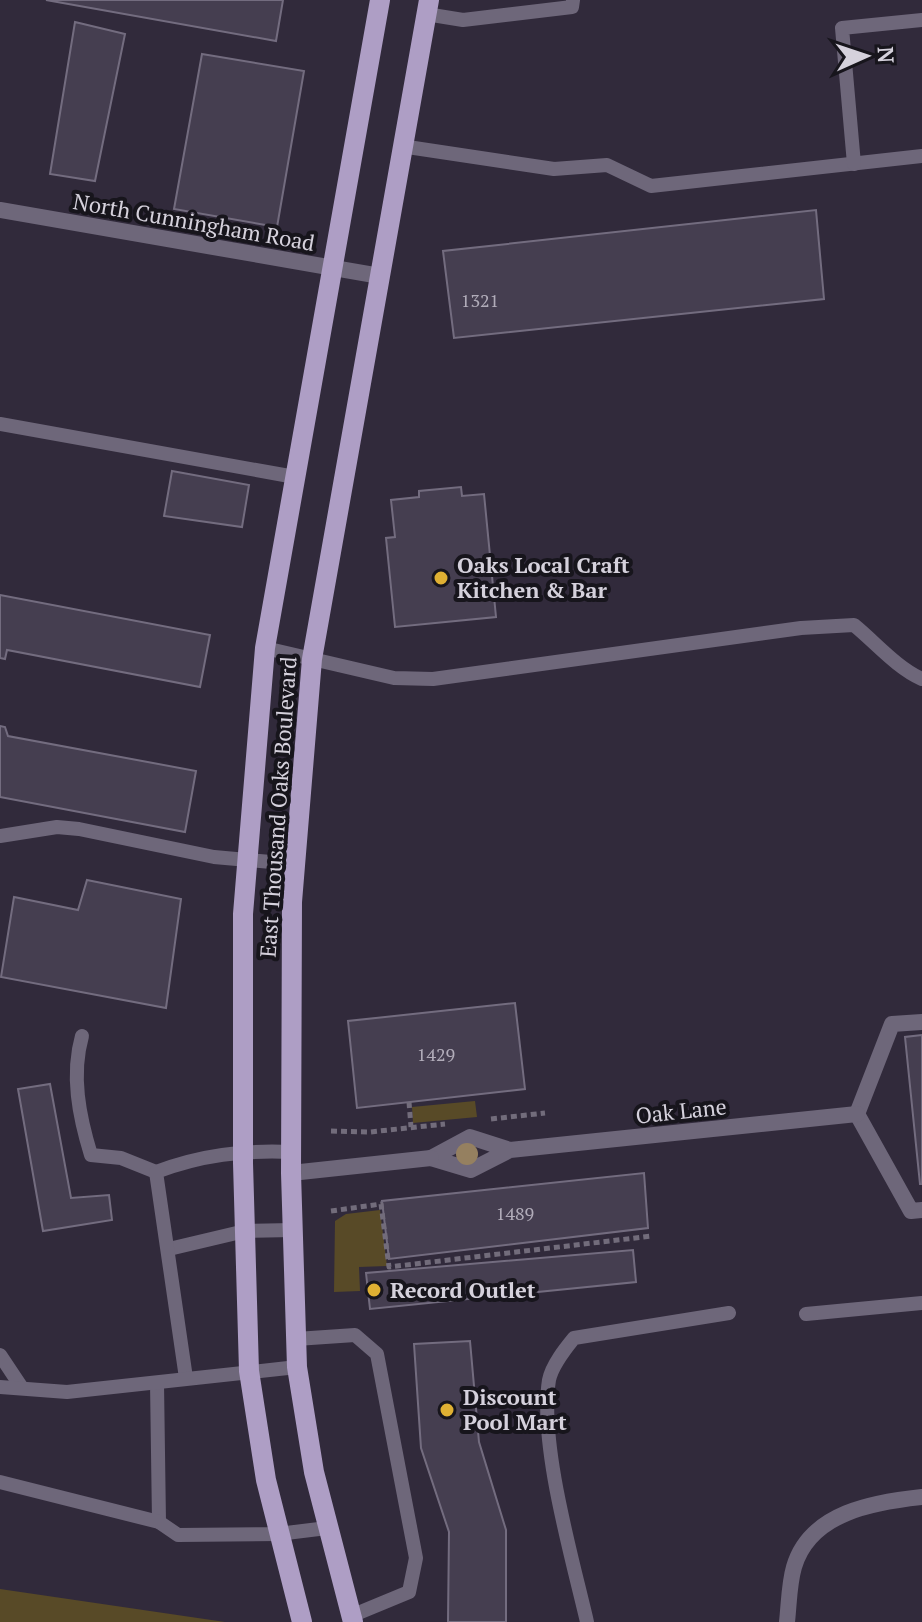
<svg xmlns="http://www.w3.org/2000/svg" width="922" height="1622" font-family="'PT Serif',serif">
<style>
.green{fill:#584a27}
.building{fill:#453e50;stroke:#736c7f;stroke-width:2}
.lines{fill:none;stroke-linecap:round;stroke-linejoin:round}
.path{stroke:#726c7b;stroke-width:5;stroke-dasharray:6 4;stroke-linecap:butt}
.lane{stroke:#6e677a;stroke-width:14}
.street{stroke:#6e677a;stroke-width:16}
.primary{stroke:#ae9ec5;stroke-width:20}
.tree{fill:#958060}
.poi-dot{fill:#dfb033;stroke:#17151c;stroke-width:3}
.labels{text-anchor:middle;stroke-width:8;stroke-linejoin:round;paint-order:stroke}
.number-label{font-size:18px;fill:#b1acb9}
.street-label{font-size:22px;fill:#d5d1dc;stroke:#17151c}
.poi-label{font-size:22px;font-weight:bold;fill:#d5d1dc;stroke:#17151c;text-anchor:start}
</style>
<rect width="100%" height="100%" fill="#312a3b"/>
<!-- green -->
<g class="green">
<path d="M475 1101 477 1117 413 1123 412 1107Z"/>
<path d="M380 1210 387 1266 359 1267 360 1291 334 1292 335 1221 346 1214Z"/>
<path d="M0 1589 225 1622H0Z"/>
</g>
<!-- building -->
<g class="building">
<path d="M46 0H283L276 41Z"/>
<path d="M75 22 125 34 95 181 50 174Z"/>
<path d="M202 54 304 71 277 227 174 209Z"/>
<path d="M816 210 824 299 454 338 443 251Z"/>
<path d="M172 471 249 485 242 527 164 516Z"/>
<path d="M461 487 462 496 484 494 496 617 395 627 386 538 395 537 391 500 419 497V491Z"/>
<path d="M0 595 210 635 200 687 7 650 5 659 0 658Z"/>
<path d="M0 726 5 727 8 736 196 771 185 832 0 797Z"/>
<path d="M87 880 181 899 166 1008 1 977 14 897 78 910Z"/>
<path d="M515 1003 525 1089 357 1108 348 1021Z"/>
<path d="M922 1035V1184H920L905 1037Z"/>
<path d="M50 1084 71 1198 109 1195 112 1220 43 1231 18 1089Z"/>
<path d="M644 1173 648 1228 389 1259 382 1201Z"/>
<path d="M633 1250 636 1282 370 1309 366 1273Z"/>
<path d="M470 1341 479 1442 506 1530V1622H448L449 1532 421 1448 414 1344Z"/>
</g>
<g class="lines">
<!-- path -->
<g class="path">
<path d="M409 1102 411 1127"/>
<path d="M491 1119 545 1113"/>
<path d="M331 1131 370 1132 445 1124"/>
<path d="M331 1211 381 1204 389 1267 652 1236"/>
</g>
<!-- lane -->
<g class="lane">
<path d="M426 14 463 20 572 7 573 0"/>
<path d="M401 146 554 169 607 165 651 186 922 156"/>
<path d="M854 164 842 28 922 20"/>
<path d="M0 424 295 477"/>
<path d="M265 648 394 678 433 679 801 628 854 625C876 643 897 668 922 679"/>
<path d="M0 836 57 827 79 829 214 857 294 864"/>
<path d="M82 1036C71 1075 79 1116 91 1155L121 1158 156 1172"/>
<path d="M169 1249 245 1231 293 1230"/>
<path d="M806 1314 922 1303"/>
<path d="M296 1339 355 1335 377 1354 416 1558 409 1592 351 1616"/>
<path d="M0 1355 22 1388"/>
<path d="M186 1378 156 1172C201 1155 243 1150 291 1152"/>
<path d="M157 1383 159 1522"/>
<path d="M0 1387 67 1392 297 1367"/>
<path d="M0 1482 159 1522 178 1535 278 1534 327 1528"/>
<path d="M587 1622C572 1557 539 1444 549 1380 552 1365 565 1349 574 1338L729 1313"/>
</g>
<!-- street -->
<g class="street">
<path d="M0 210 380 276"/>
<path d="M857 1114 892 1024 922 1022"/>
<path d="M857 1114 911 1211 922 1210"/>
<path d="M510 1150 470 1137 431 1158 471 1170 510 1150 857 1114"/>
<path d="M291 1173 431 1158"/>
<path d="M787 1622C789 1604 789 1584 794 1567 810 1512 875 1502 922 1497"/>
</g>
<!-- primary -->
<g class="primary">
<path d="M302 1622 266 1480 249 1371 243 1163V914L265 648 380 0"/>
<path d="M353 1622 314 1472 297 1367 291 1173 292 902 312 659 429 0"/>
</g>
</g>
<!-- trees -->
<circle class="tree" cx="467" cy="1154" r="11"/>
<!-- markers -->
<g class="poi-dot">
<circle cx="441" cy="578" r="8"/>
<circle cx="374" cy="1290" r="8"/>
<circle cx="447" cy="1410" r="8"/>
</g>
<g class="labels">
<!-- number labels -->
<g class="number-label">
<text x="480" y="307">1321</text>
<text x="436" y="1061">1429</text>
<text x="515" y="1220">1489</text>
</g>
<!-- street labels -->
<g class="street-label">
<text transform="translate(194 222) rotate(10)" y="8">North Cunningham Road</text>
<text transform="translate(278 807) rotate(-86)" y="8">East Thousand Oaks Boulevard</text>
<text transform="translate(681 1111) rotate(-6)" y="8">Oak Lane</text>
</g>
<!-- poi labels -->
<g class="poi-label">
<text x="457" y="573">Oaks Local Craft<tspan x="457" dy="25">Kitchen &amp; Bar</tspan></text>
<text x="390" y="1298">Record Outlet</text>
<text x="463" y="1405">Discount<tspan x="463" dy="25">Pool Mart</tspan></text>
</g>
</g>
<!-- north arrow -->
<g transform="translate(866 56) rotate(87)" stroke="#17151c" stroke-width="6" paint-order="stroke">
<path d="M0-6L14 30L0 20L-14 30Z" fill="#d5d1dc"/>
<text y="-12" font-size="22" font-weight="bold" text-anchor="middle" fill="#d5d1dc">N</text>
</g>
</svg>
